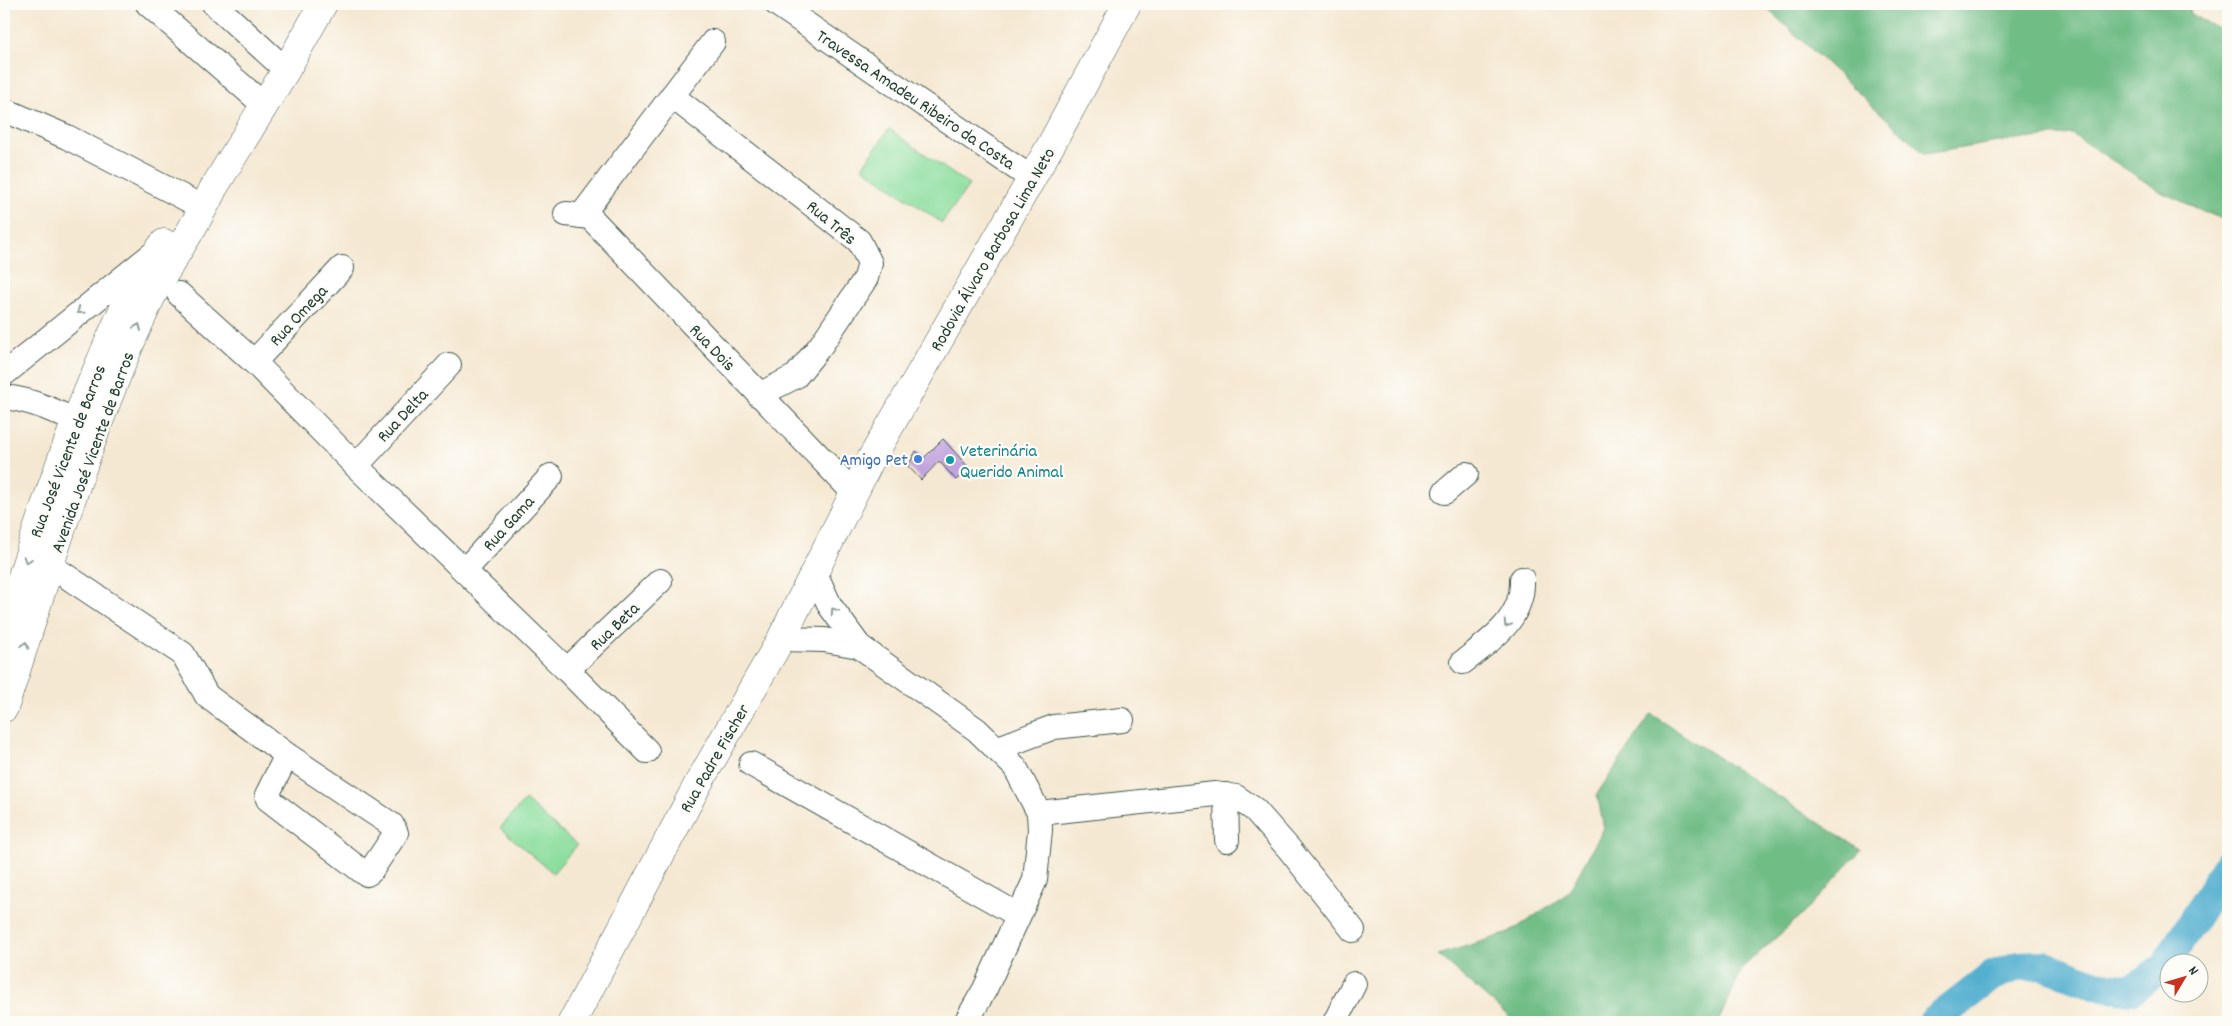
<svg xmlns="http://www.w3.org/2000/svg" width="2232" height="1026" font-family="Dekko,sans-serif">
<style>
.green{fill:#8cde9f;stroke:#568e6a}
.forest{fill:#71bd86;stroke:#487d5d}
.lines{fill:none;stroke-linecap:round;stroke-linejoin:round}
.river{stroke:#51aecf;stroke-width:30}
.building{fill:#c0a3df}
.minor-casing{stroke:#3f574c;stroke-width:26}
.major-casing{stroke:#3f574c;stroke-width:29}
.minor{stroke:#fff;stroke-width:24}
.major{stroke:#fff;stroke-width:28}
.oneway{stroke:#8f9e9a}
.shop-dot{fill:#3f7fe0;stroke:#fdfcf7;stroke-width:2}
.culture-dot{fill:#0f9aa8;stroke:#fdfcf7;stroke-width:2}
.labels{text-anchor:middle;stroke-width:4.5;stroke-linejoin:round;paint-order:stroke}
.street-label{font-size:18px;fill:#1f3d34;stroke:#fdfcf7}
.culture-label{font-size:18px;fill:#0d838f;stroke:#fdfcf7;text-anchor:start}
.shop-label{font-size:18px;fill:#366cbe;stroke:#fdfcf7;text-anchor:end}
</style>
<rect width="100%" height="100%" fill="#fdfcf7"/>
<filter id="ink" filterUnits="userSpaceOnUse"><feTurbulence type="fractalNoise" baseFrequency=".02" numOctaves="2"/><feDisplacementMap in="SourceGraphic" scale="10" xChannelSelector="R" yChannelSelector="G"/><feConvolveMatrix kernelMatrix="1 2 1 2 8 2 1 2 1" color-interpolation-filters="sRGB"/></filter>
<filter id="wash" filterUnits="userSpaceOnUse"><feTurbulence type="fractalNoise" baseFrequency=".0096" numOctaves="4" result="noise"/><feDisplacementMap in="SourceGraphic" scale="20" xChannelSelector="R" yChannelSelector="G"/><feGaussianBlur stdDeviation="1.12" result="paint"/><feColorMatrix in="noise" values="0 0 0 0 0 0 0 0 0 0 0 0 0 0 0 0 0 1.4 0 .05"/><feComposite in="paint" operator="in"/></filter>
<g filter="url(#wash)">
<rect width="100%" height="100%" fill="#f5e8d2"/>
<!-- green -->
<g class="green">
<path d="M889 129 969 185 942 223 862 167Z"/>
<path d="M525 800 577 845 553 873 500 828Z"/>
</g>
<!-- forest -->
<g class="forest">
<path d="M1762 4H2191L2189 13 2228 34V222L2161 192 2072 134 2004 141 1925 154Z"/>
<path d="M1651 714 1861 850 1804 913 1743 967 1718 1022H1515L1438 955 1509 933 1568 893 1604 828 1597 794Z"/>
</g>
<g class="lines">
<!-- river -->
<path class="river" d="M1933 1022 1992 976 2018 966 2043 965 2096 985 2131 990 2164 967 2228 864"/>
</g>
<g id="blocks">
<!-- building -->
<path class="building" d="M943 439 969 468 956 480 939 461 921 480 908 466 916 451 924 458Z"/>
</g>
</g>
<g filter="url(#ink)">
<use href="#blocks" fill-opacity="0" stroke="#3f574c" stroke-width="1"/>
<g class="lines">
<defs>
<g id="minor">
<path d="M148 4 264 105"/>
<path d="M214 4 286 70"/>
<path d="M777 4 1031 178"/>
<path d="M672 96 859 241 870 263 866 278 821 345 796 376 759 395"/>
<path d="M4 110 67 137 204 208"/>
<path d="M566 214 590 217 854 493"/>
<path d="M581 216 713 42"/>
<path d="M179 294 254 362 356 466 567 670 647 751"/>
<path d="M254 362 342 268"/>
<path d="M4 374 150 256"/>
<path d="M4 397C36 400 65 416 93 430"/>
<path d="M356 466 449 365"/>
<path d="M1445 492 1466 474"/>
<path d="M51 566 183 654 207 696 287 755 392 825 396 833 370 872 367 874 363 872 268 799 267 795 287 755"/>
<path d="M465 570 551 476"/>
<path d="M815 573 830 606 859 646 977 730 1015 767 1039 813 1040 830 1035 880 985 989 966 1022"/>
<path d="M781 639 825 640 859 646"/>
<path d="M1463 662C1491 640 1524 619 1522 579"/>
<path d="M567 670 660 581"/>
<path d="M996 749 1054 727 1122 720"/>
<path d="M751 764 1018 915"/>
<path d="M1226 795 1227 840"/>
<path d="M1039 813 1215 794 1236 797 1255 810 1290 850 1353 930"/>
<path d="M1335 1022 1354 984"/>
</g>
<g id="major">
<path d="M4 633C33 540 62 449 101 360 119 319 135 277 164 243"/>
<path d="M4 708C48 574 88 432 148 304 167 264 195 229 213 189L286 70 323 4"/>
<path d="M572 1022 698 784 781 639 870 461 1052 143 1127 4"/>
</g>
</defs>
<!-- minor casing -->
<use href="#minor" class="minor-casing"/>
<!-- major casing -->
<use href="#major" class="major-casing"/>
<!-- minor -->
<use href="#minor" class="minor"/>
<!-- major -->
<use href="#major" class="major"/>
</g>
<!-- one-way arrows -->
<defs><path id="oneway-chevron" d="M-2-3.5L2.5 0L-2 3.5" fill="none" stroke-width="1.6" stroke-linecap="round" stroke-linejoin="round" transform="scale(1.25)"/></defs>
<g class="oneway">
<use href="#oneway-chevron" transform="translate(80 311) rotate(141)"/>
<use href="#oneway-chevron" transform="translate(138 327) rotate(-67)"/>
<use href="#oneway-chevron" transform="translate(27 560) rotate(108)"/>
<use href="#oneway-chevron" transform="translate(834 611) rotate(-124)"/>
<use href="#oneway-chevron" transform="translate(1507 624) rotate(124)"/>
<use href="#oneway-chevron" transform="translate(25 645) rotate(-72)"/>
</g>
</g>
<!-- markers -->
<circle class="shop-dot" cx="918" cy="459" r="5"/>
<circle class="culture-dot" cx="950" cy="460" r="5"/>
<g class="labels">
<!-- street labels -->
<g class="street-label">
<text transform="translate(916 99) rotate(34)" y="6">Travessa Amadeu Ribeiro da Costa</text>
<text transform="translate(832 222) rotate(40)" y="6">Rua Três</text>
<text transform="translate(992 249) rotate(-60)" y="6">Rodovia Álvaro Barbosa Lima Neto</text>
<text transform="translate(298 315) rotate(-47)" y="6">Rua Omega</text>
<text transform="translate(713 347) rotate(46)" y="6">Rua Dois</text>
<text transform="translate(402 415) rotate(-47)" y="6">Rua Delta</text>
<text transform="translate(67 451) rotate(-69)" y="6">Rua José Vicente de Barros</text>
<text transform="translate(92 452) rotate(-70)" y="6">Avenida José Vicente de Barros</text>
<text transform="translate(508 523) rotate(-48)" y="6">Rua Gama</text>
<text transform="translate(614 626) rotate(-44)" y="6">Rua Beta</text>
<text transform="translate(714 758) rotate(-60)" y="6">Rua Padre Fischer</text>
</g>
<!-- culture labels -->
<g class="culture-label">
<text x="960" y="456">Veterinária<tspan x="960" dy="21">Querido Animal</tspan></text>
</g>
<!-- shop labels -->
<g class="shop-label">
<text x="908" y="465">Amigo Pet</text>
</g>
</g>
<!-- margin -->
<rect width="2232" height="1026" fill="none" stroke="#fdfcf7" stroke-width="20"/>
<!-- north arrow -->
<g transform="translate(2184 978) rotate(52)"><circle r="24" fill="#fdfcf7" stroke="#a4b0a9"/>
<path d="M0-4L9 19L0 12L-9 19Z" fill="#c8321e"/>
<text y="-8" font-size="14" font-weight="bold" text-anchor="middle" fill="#1f3d34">N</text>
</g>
</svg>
